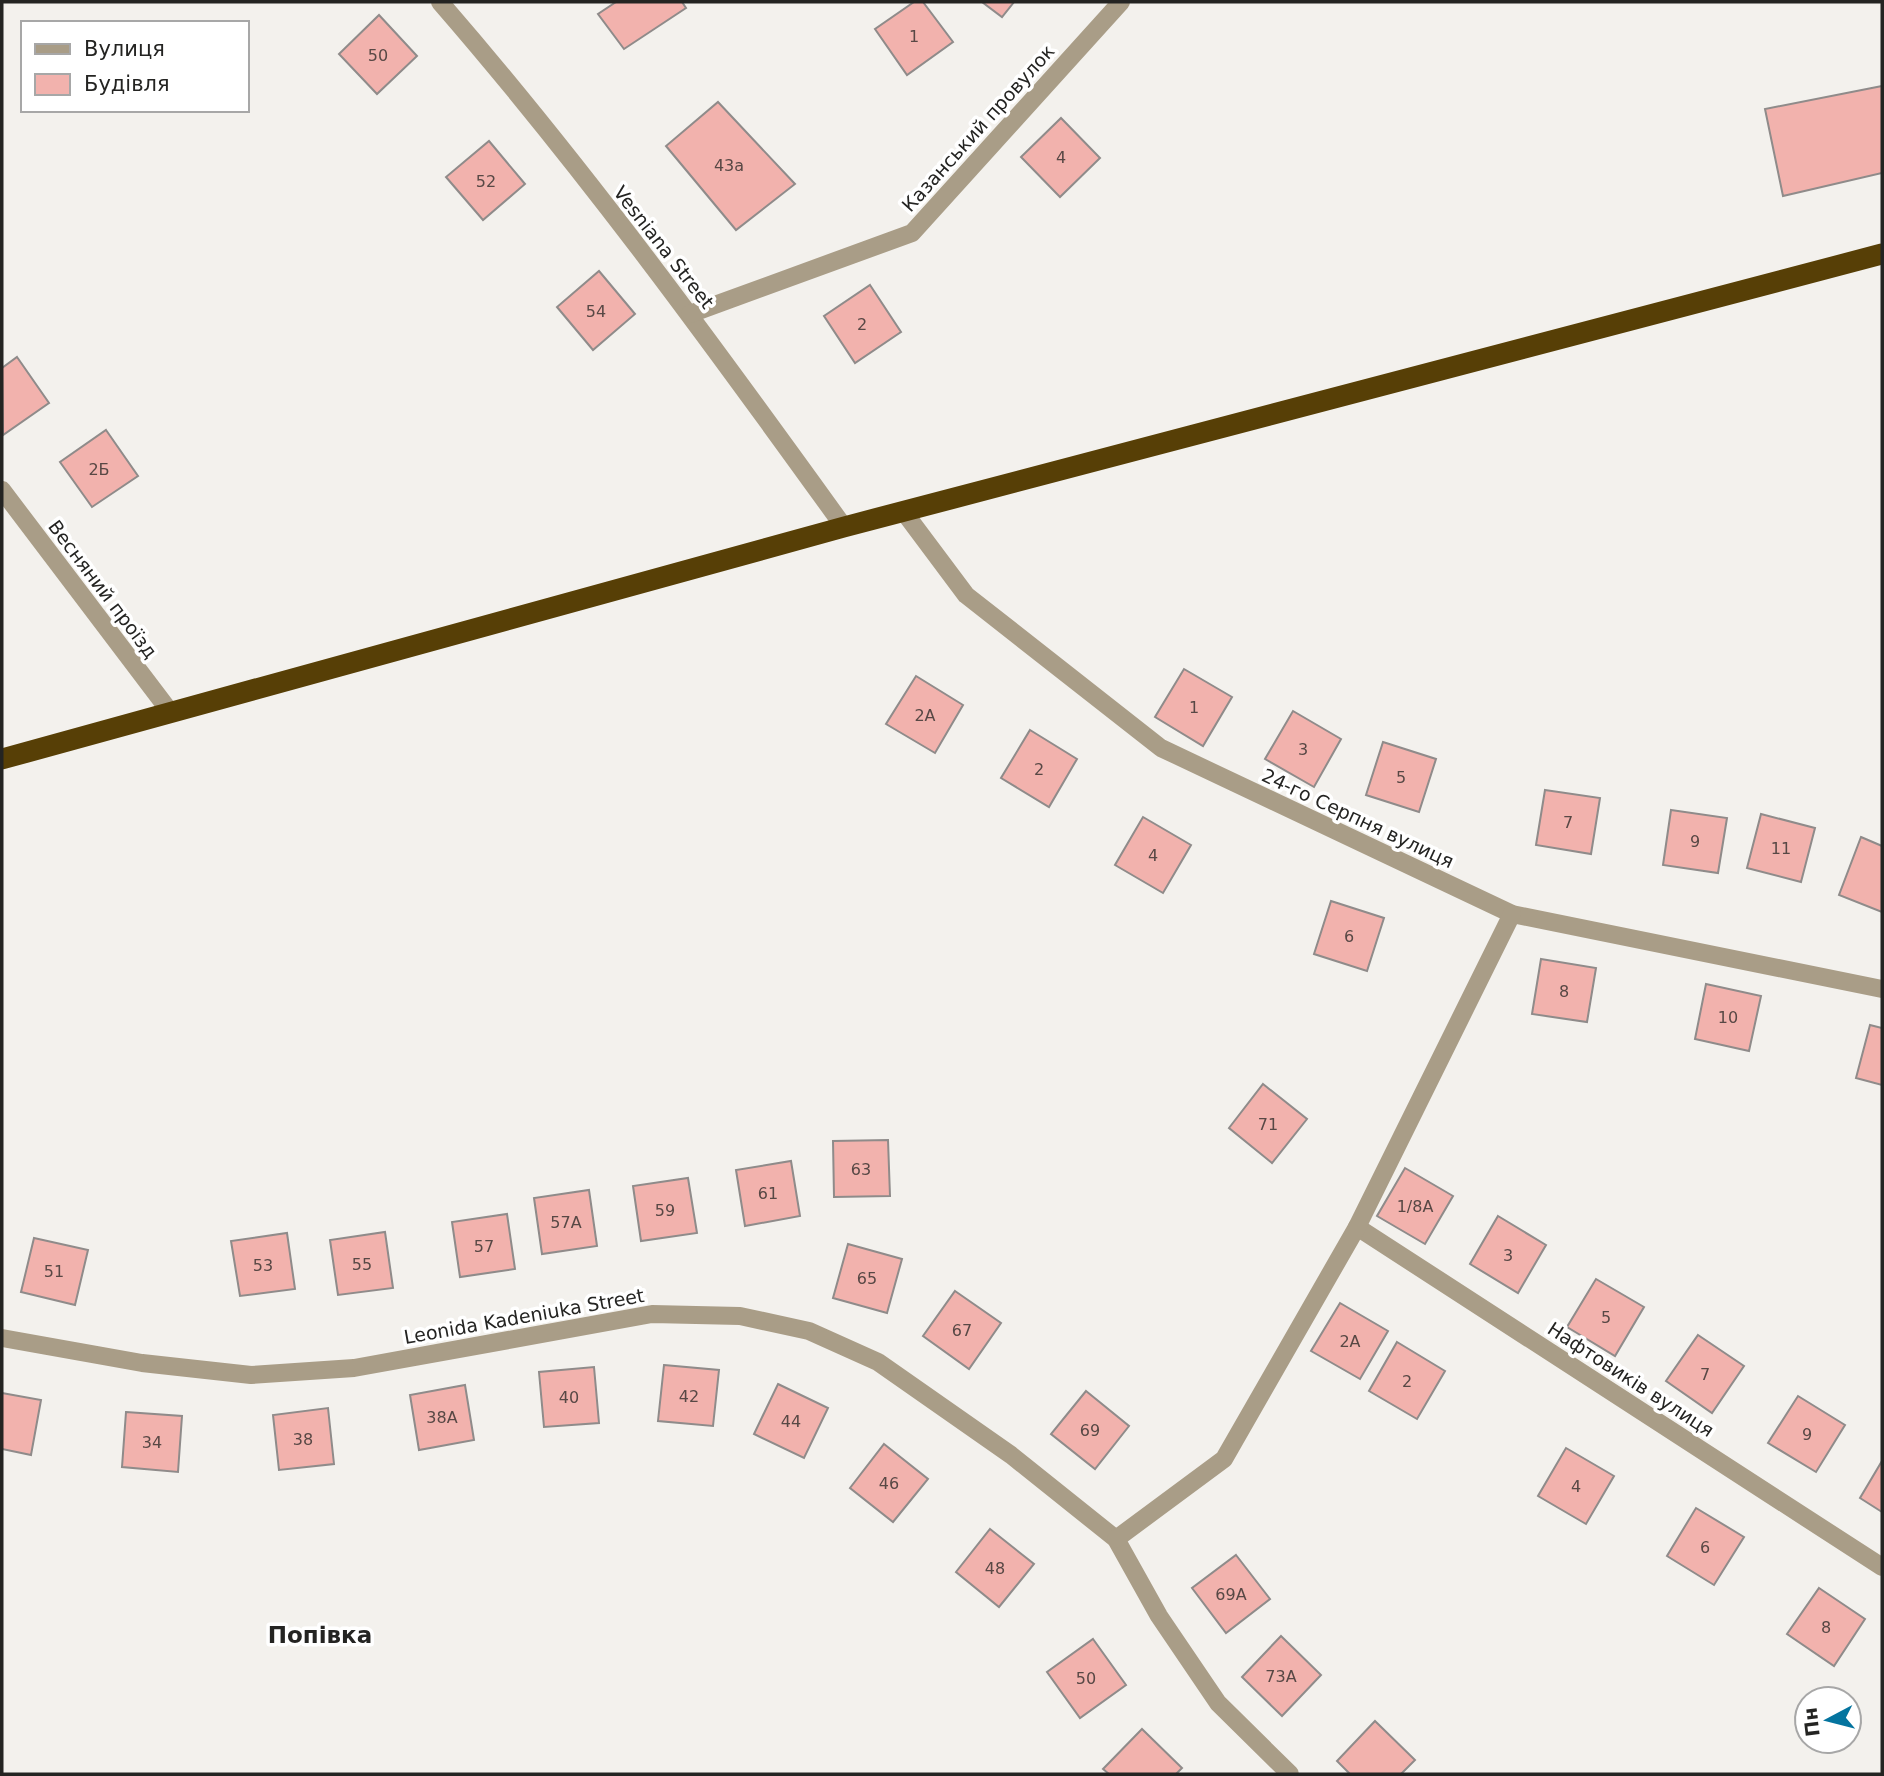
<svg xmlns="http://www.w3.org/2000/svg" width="1884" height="1776" font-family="'DejaVu Sans',sans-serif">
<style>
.building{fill:#f2b2ad;stroke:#8f8b8a;stroke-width:2}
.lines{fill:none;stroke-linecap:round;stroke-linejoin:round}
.street{stroke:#a99d87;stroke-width:18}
.highway{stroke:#573f06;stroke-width:21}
.labels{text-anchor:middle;stroke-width:7;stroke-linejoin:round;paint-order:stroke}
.number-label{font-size:16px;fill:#584845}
.street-label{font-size:19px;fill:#242422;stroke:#fff}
.quarter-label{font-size:23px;font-weight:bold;fill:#242422;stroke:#fff}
</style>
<rect width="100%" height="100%" fill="#f3f1ed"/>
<!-- building -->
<g class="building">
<path d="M616 2H682L686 8 624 49 598 14Z"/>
<path d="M914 2H923L953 42 907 75 875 29Z"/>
<path d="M982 2H1014L1002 17Z"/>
<path d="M379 15 417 56 377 94 339 54Z"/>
<path d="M1882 86V173L1783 196 1765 109Z"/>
<path d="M718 102 795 184 736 230 666 146Z"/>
<path d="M1061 118 1100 158 1060 197 1021 157Z"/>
<path d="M489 141 525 184 483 220 446 177Z"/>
<path d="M599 271 635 314 593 350 557 307Z"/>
<path d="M870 285 901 332 855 363 824 316Z"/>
<path d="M17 357 49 403 3 435 2 368Z"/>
<path d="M106 430 138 476 92 507 60 462Z"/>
<path d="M1184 669 1232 697 1203 746 1155 717Z"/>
<path d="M916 676 963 705 935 753 886 724Z"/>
<path d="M1293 711 1341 739 1314 787 1265 759Z"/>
<path d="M1030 730 1077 759 1049 807 1001 778Z"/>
<path d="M1383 742 1436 759 1419 812 1366 795Z"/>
<path d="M1545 790 1600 798 1591 854 1536 845Z"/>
<path d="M1671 810 1727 818 1718 873 1663 865Z"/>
<path d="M1761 814 1815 828 1801 882 1747 868Z"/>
<path d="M1143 817 1191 845 1163 893 1115 865Z"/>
<path d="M1861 837 1882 846V912L1839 895Z"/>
<path d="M1331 901 1384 918 1367 971 1314 954Z"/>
<path d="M1541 959 1596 968 1587 1022 1532 1014Z"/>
<path d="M1706 984 1761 996 1749 1051 1695 1039Z"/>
<path d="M1870 1025 1882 1028V1085L1856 1078Z"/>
<path d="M1263 1084 1307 1119 1272 1163 1229 1128Z"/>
<path d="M888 1140 890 1196 834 1197 833 1141Z"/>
<path d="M791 1161 800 1216 745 1226 736 1170Z"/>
<path d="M1405 1168 1453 1196 1425 1244 1377 1216Z"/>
<path d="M688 1178 697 1233 641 1241 633 1186Z"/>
<path d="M589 1190 597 1246 542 1254 534 1198Z"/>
<path d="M507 1214 515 1269 460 1277 452 1222Z"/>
<path d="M1498 1216 1546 1245 1518 1293 1470 1264Z"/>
<path d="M385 1232 393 1288 338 1295 330 1240Z"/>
<path d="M287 1233 295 1289 240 1296 231 1241Z"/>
<path d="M34 1238 88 1250 75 1305 21 1292Z"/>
<path d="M848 1244 902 1259 887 1313 833 1298Z"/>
<path d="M1596 1279 1644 1307 1615 1356 1567 1327Z"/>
<path d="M955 1291 1001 1323 969 1369 923 1336Z"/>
<path d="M1340 1303 1388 1331 1360 1379 1311 1351Z"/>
<path d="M1698 1335 1744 1366 1712 1413 1666 1381Z"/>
<path d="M1397 1342 1445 1371 1417 1419 1369 1391Z"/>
<path d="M664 1365 719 1370 713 1426 658 1421Z"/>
<path d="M594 1367 599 1423 544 1427 539 1372Z"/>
<path d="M778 1384 828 1408 804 1458 754 1434Z"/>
<path d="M465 1385 474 1440 419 1450 410 1395Z"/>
<path d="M1086 1391 1129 1426 1095 1469 1051 1434Z"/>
<path d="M2 1393 41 1400 31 1455 2 1449Z"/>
<path d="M1798 1396 1845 1425 1816 1472 1768 1443Z"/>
<path d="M328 1408 334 1464 279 1470 273 1415Z"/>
<path d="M126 1412 182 1416 178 1472 122 1467Z"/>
<path d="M884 1444 928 1479 893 1522 850 1488Z"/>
<path d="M1566 1448 1614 1476 1586 1524 1538 1496Z"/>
<path d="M1882 1461V1512L1860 1498Z"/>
<path d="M1696 1508 1744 1537 1714 1585 1667 1556Z"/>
<path d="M990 1529 1034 1564 999 1607 956 1572Z"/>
<path d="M1236 1555 1270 1599 1226 1633 1192 1588Z"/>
<path d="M1819 1588 1865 1619 1834 1666 1787 1634Z"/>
<path d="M1281 1636 1321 1675 1282 1716 1242 1677Z"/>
<path d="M1093 1639 1126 1685 1080 1718 1047 1672Z"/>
<path d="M1375 1721 1415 1760 1401 1774H1350L1337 1761Z"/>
<path d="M1142 1729 1182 1768 1176 1774H1109L1103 1769Z"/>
</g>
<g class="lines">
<!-- street -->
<g class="street">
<path d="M440 2C585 169 715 348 844 527"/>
<path d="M690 314 912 233 1121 2"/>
<path d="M2 490 171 713"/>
<path d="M904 512 966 595 1161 748 1512 914 1882 989"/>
<path d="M1357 1227 1882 1567"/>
<path d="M2 1338 142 1363 251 1375 354 1368 652 1314 740 1316 809 1331 878 1362 1011 1455 1116 1539 1159 1616 1218 1703 1290 1774"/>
<path d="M1116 1539 1224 1459 1357 1227 1512 914"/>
</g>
<!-- highway -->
<path class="highway" d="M2 759 844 527 1882 254"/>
</g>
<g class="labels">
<!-- number labels -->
<g class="number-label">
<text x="914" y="42">1</text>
<text x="378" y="61">50</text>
<text x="1061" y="163">4</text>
<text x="729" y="171">43а</text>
<text x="486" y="187">52</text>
<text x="596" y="317">54</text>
<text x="862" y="330">2</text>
<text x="99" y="475">2Б</text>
<text x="1194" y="713">1</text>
<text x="925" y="721">2А</text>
<text x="1303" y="755">3</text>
<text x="1039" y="775">2</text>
<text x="1401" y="783">5</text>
<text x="1568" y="828">7</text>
<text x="1695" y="847">9</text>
<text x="1781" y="854">11</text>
<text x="1153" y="861">4</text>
<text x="1349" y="942">6</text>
<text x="1564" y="997">8</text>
<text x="1728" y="1023">10</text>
<text x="1268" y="1130">71</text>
<text x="861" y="1175">63</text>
<text x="768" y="1199">61</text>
<text x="1415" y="1212">1/8А</text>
<text x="665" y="1216">59</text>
<text x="566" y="1228">57А</text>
<text x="484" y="1252">57</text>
<text x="1508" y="1261">3</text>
<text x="362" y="1270">55</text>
<text x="263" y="1271">53</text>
<text x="54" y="1277">51</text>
<text x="867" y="1284">65</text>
<text x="1606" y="1323">5</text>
<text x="962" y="1336">67</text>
<text x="1350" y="1347">2А</text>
<text x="1705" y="1380">7</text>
<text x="1407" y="1387">2</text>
<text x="689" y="1402">42</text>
<text x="569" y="1403">40</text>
<text x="442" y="1423">38А</text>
<text x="791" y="1427">44</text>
<text x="1090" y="1436">69</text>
<text x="1807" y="1440">9</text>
<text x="303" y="1445">38</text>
<text x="152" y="1448">34</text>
<text x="889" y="1489">46</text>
<text x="1576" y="1492">4</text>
<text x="1705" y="1553">6</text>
<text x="995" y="1574">48</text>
<text x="1231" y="1600">69А</text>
<text x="1826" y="1633">8</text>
<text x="1281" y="1682">73А</text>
<text x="1086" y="1684">50</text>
</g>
<!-- street labels -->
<g class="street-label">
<text transform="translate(978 128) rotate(-48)" y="7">Казанський провулок</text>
<text transform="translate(664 247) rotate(52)" y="7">Vesniana Street</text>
<text transform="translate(103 589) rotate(53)" y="7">Весняний проїзд</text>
<text transform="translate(1358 818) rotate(25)" y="7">24-го Серпня вулиця</text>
<text transform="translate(524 1316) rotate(-10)" y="7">Leonida Kadeniuka Street</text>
<text transform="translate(1631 1379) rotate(33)" y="7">Нафтовиків вулиця</text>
</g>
<!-- quarter labels -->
<g class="quarter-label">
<text x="320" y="1643">Попівка</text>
</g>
</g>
<!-- border -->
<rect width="1884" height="1776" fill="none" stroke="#242422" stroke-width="7"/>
<!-- legend -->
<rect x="21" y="21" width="228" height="91" fill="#ffffff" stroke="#a7a7a7" stroke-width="2"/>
<rect x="35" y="44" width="35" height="10" fill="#a99d87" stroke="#a7a7a7" stroke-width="2"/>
<text x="84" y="56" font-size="21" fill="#242422">Вулиця</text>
<rect x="35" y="74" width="35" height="21" fill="#f2b2ad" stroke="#a7a7a7" stroke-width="2"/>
<text x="84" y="91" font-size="21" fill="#242422">Будівля</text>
<!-- north arrow -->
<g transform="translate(1828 1720) rotate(263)"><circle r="33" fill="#ffffff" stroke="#a7a7a7" stroke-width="2"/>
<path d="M0-5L12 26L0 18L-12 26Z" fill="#04749f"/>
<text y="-10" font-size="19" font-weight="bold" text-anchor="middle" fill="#242422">Пн</text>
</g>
</svg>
